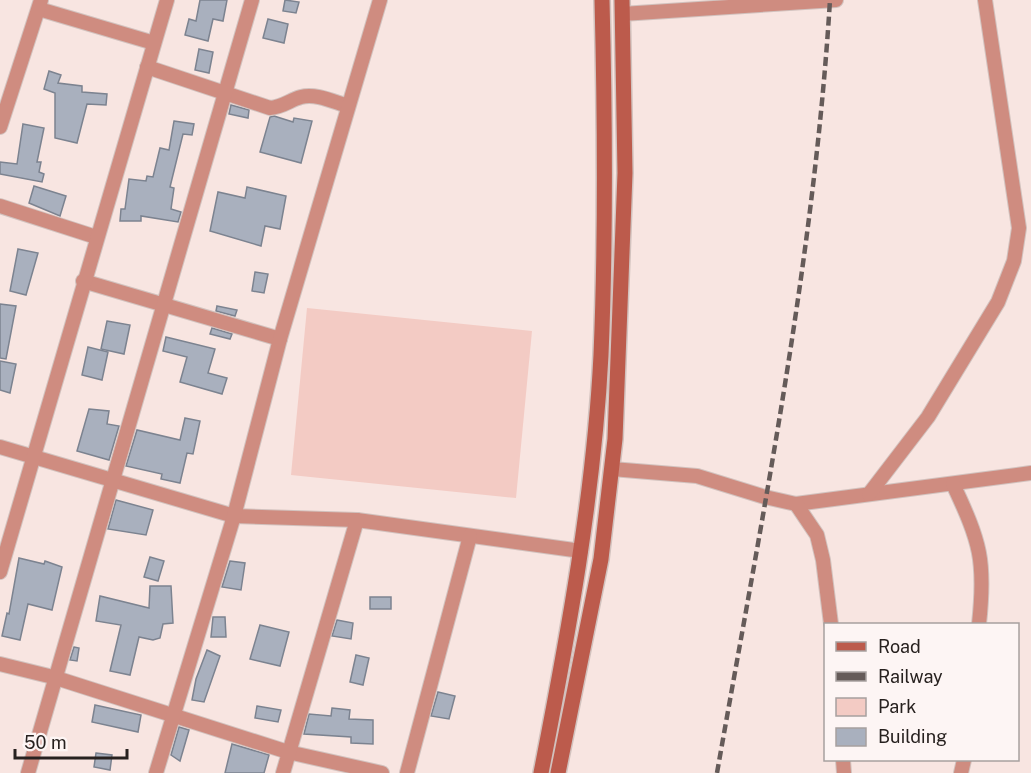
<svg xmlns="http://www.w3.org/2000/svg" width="1031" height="773" font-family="'Public Sans',sans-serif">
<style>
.green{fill:#f3cbc4}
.building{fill:#a9b0be;stroke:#7c8390;stroke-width:1.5}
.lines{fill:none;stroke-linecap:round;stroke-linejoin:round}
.street-casing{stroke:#d2c2be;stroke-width:16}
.secondary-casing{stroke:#d2c2be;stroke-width:18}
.street{stroke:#cf8c80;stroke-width:14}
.secondary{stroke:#bc5b4c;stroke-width:15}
.rail{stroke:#655b59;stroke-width:4.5;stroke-dasharray:9 4.5;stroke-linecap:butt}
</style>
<rect width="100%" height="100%" fill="#f8e5e1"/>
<!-- green -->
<path class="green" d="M307 308 532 331 516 498 291 475Z"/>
<!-- building -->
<g class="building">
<path d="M200 0H227L223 21 213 19 208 41 185 35 189 19 196 21Z"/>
<path d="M285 0 299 2 296 13 283 11Z"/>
<path d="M268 19 288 24 284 43 263 38Z"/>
<path d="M199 49 213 52 209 73 195 70Z"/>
<path d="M49 71 61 75 58 83 82 86V92L107 94 106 105 87 104 77 143 55 138V93L44 89Z"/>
<path d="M231 105 249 110 248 118 229 114Z"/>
<path d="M274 116 293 122 294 118 312 121 301 163 260 152 270 117Z"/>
<path d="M174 121 194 124 192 135 183 134 170 187 174 188 171 209 181 212 178 222 141 216V221H120L121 209H125L129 179 146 181 147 176 153 177 160 148 169 150Z"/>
<path d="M23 124 44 128 37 162H41L39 172 44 174 42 182 0 174V162L17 164Z"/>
<path d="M34 186 66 196 60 216 29 203Z"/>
<path d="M247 187 286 196 280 229 265 226 261 246 210 231 218 192 245 198Z"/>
<path d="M18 249 38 253 26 295 10 291Z"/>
<path d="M255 272 268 274 264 293 252 291Z"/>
<path d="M0 304 16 306 6 359 0 358Z"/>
<path d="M217 306 237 310 235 316 216 311Z"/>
<path d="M107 321 130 325 124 354 101 349Z"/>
<path d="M212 328 232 334 230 339 210 334Z"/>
<path d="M166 337 215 349 208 373 227 378 222 394 180 382 187 357 163 351Z"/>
<path d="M88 347 108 352 102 380 82 375Z"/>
<path d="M0 361 16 364 10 393 0 390Z"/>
<path d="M89 409 109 411 107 424 119 426 109 460 77 451Z"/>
<path d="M185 418 200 421 193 454 187 453 180 483 161 479 162 474 126 466 137 430 180 440Z"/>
<path d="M116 500 153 510 146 535 108 529Z"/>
<path d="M150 557 164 561 158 581 144 577Z"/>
<path d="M19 558 44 564 45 561 62 567 52 610 28 604 20 640 2 636 7 613 9 614Z"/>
<path d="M230 561 245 563 241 590 222 587Z"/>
<path d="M150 586H171L173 623 163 624 160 638 153 640 139 637 130 675 110 671 121 625 96 621 100 596 149 608Z"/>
<rect x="370" y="597" width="21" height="12"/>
<path d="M213 617H225L226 637H211Z"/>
<path d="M337 620 353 623 351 639 332 636Z"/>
<path d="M260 625 289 632 280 666 250 659Z"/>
<path d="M74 647 79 648 77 661 70 660Z"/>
<path d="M207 650 220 656 204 702 192 700 196 679Z"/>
<path d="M356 655 369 658 363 685 350 682Z"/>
<path d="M438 692 455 696 449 719 431 716Z"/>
<path d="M95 705 141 715 138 732 92 722Z"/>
<path d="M257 706 281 710 278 722 255 718Z"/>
<path d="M332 708 350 710 349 719 373 720V744L351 743V737L304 734 309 714 331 716Z"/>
<path d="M179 727 189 730 180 761 171 755Z"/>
<path d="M232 744 269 755 264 773H225Z"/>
<path d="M96 753 112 755 110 770 94 767Z"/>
</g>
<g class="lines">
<defs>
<g id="street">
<path d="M39 9 154 43"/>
<path d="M622 14 836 0"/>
<path d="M147 67 270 108C283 107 290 100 301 97 316 93 334 102 348 106"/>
<path d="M0 127 41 0"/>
<path d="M0 206 96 237"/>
<path d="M83 281 280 339"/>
<path d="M0 447 234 516 357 520 581 551"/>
<path d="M612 469 697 476 765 497 796 504 1031 473"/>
<path d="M953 484C980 542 986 560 979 624"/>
<path d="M869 494 928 417 998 302 1014 261 1019 228 985 0"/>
<path d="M796 504 817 535 823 560 831 624"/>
<path d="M0 572 167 0"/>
<path d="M0 664 53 677 288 752 382 773"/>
<path d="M843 760 844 773"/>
<path d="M28 773 252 0"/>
<path d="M156 773 234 516 280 339 380 0"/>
<path d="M283 773 357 520"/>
<path d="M407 773 470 536"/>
<path d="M961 773 964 760"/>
</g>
<g id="secondary">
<path d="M541 773C568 635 594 495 601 355 606 236 605 118 602 0"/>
<path d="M558 773 601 559 615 439 625 173 622 0"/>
</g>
</defs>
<!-- street casing -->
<use href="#street" class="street-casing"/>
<!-- secondary casing -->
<use href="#secondary" class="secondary-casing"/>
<!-- street -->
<use href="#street" class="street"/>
<!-- secondary -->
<use href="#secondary" class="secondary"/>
<!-- rail -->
<path class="rail" d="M717 773C762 517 814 260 830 0"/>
</g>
<!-- legend -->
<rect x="824" y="623" width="195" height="138" fill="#fdf5f4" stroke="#a7a09f" stroke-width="1.5"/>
<rect x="836" y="642" width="30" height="9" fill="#bc5b4c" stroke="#a7a09f" stroke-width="1.5"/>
<text x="878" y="653" font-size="18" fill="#27211f">Road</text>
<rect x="836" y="672" width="30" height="9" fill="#655b59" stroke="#a7a09f" stroke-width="1.5"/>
<text x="878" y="683" font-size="18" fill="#27211f">Railway</text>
<rect x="836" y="698" width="30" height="18" fill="#f3cbc4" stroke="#a7a09f" stroke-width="1.5"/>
<text x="878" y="713" font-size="18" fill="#27211f">Park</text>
<rect x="836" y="728" width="30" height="18" fill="#a9b0be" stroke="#a7a09f" stroke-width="1.5"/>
<text x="878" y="743" font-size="18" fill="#27211f">Building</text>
<!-- scale -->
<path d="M15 749v9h112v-9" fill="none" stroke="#27211f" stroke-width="3"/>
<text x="24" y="749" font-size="18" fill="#27211f" stroke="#fdf5f4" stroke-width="4.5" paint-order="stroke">50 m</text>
</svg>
